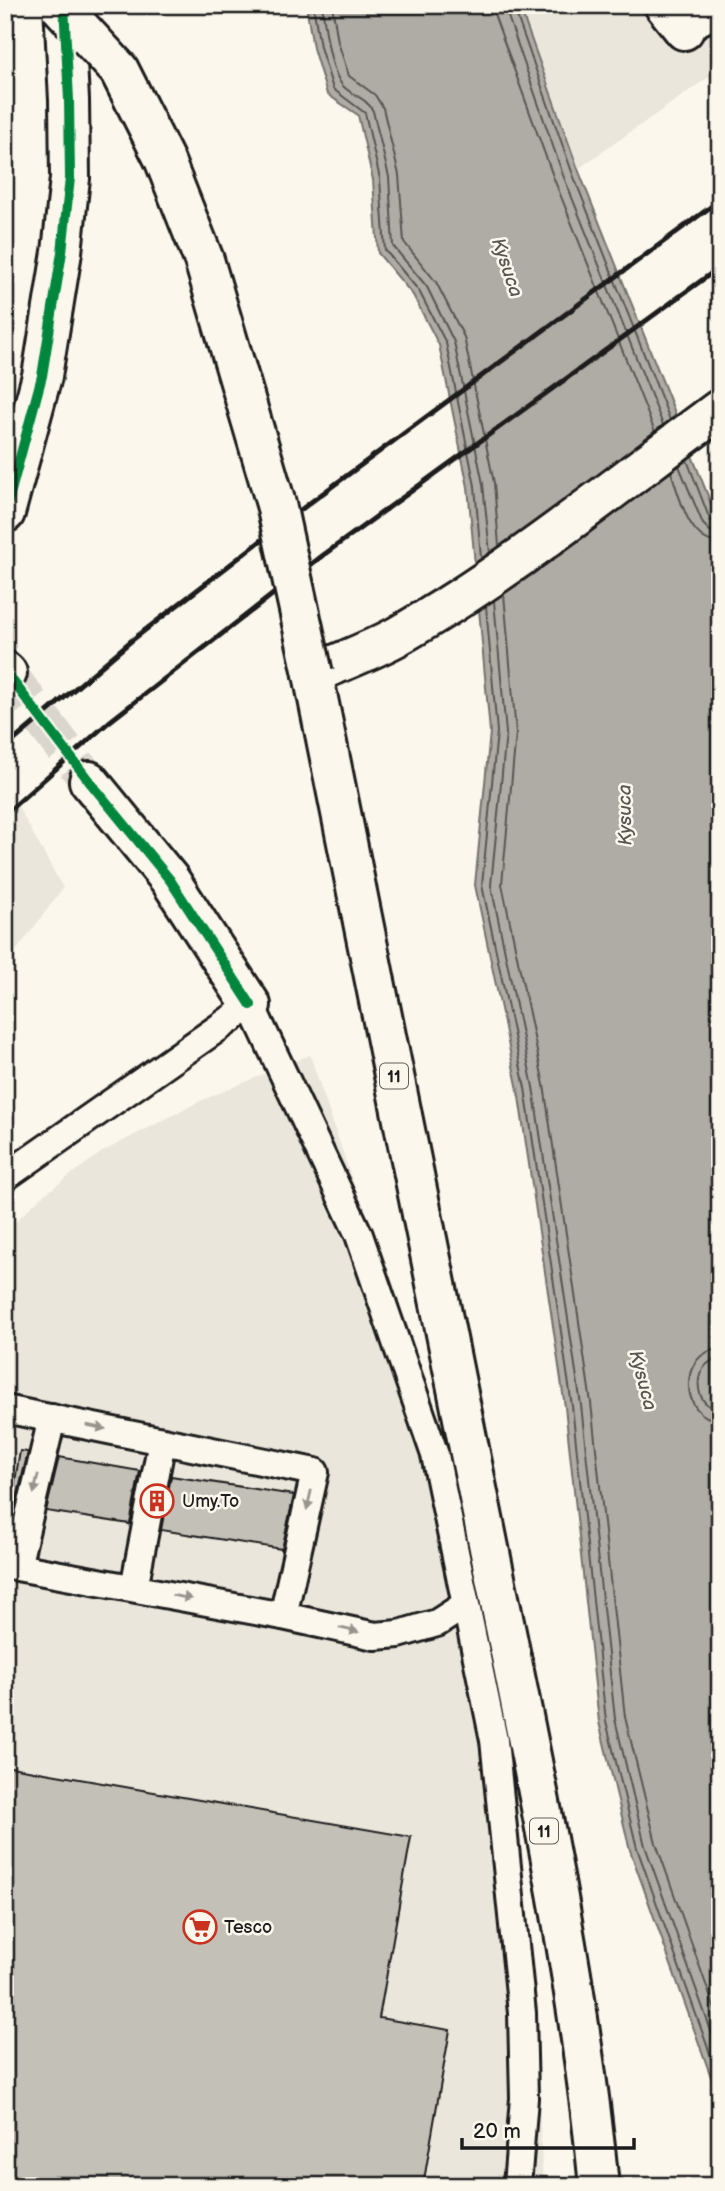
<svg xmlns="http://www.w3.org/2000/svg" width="725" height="2191" font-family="'Balsamiq Sans',sans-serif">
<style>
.built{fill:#eae6dc}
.water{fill:#afaca5;stroke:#74726e;stroke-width:2}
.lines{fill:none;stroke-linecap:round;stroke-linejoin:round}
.shore{stroke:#575653;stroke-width:2}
.building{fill:#c3c0b8;stroke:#1c1c1c;stroke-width:2}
.street-tunnel{stroke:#dad6cd;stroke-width:38;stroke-dasharray:38 19;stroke-linecap:butt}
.lane-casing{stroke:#1c1c1c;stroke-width:32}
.street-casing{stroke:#1c1c1c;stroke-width:44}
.primary-casing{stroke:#1c1c1c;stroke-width:44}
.lane{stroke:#fbf7ec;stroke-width:26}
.street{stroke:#fbf7ec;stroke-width:38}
.primary{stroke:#fbf7ec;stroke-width:38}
.rail{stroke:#1c1c1c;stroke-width:5}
.primary-bridge-casing{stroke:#1c1c1c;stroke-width:44;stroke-linecap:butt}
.primary-bridge{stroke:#fbf7ec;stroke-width:38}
.cycleway-casing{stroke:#fbf7ec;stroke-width:15}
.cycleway{stroke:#00873e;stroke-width:10}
.oneway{fill:#97948e}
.labels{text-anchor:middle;stroke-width:5;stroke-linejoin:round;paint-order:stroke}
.shield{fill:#fbf7ec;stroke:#5f5e5a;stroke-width:2}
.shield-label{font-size:16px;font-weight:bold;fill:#1c1c1c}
.poi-label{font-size:18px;fill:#1c1c1c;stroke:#fbf7ec;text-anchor:start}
.water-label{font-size:19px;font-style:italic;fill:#575653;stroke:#fbf7ec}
</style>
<rect width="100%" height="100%" fill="#fbf7ec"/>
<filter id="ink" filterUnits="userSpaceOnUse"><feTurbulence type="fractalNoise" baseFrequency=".0143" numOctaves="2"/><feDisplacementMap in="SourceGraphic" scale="14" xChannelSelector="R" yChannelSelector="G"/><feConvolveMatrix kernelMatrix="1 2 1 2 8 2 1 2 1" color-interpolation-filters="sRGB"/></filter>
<g filter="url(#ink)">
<!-- built -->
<g class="built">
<path d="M519 5H720V69L578 169Z"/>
<path d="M5 783 63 888 5 966Z"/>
<path d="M310 1055 443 1450 535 2028 543 2186H5V1232L41 1197 102 1152 198 1102Z"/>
</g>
<!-- water -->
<path class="water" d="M306 5H519L578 169 720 526V1372L715 1378 720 1420V2096L715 2088 630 1850 599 1722 565 1407 518 1090 475 885 490 732 468 487 439 345 413 295 378 253 373 180 358 115 327 94 313 48Z"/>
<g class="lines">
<!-- shore -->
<g class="shore">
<path d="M313 5 320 47 333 89 365 113 380 179 385 250 419 291 446 343 475 486 481 558"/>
<path d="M322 5C325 26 329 64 340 82 347 95 366 96 373 111L389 177 393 246 427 287 454 342 483 484 490 553"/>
<path d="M332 5 338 42 349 76 375 95 383 108 399 175 404 242 436 282 464 337 494 483 499 546"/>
<path d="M493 5 495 17 554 179 655 432"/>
<path d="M504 5 563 175 663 425"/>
<path d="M513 5 572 172 670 420"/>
<path d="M687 460 710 520 720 524"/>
<path d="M679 466 703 524 710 531 720 533"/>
<path d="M671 472C680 497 688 542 720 543"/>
<path d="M504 594 516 733 502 884 544 1085 591 1403 625 1717 656 1843 720 2024"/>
<path d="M494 601 506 733 491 885 533 1087 581 1405 615 1719 645 1846 720 2056"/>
<path d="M486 606 497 732 482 885 525 1088 572 1406 606 1721 637 1848 720 2082"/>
<path d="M720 1349C678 1351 679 1419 720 1420"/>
<path d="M720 1359C691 1361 692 1408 720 1410"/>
</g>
</g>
<!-- building -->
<g class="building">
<path d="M20 1451 28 1452 15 1506 11 1505Z"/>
<path d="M59 1457 140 1471 130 1524 46 1511Z"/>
<path d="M171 1476 294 1495 282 1549 161 1530Z"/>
<path d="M5 1766 411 1837 379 2018 450 2030 423 2186H5Z"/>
</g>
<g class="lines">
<!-- street-tunnel -->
<path class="street-tunnel" d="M7 673 89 781"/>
<defs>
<g id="lane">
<path d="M684 30 720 11"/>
<path d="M5 1177 251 1005 359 1235 435 1455 494 1740 522 2013 524 2098 517 2186"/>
<path d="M5 1409 315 1472 283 1616"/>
<path d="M52 1418 17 1567 283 1616 375 1636 399 1634 437 1623 465 1605"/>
<path d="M134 1588 162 1441"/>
</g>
<g id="street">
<path d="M664 5 684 30"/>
<path d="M5 513 42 376 62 252 70 178 69 100 64 5"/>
<path d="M5 671 7 673"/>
<path d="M89 781 170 880 251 1005"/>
</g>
<path id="primary" d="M599 2186C578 1968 530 1753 487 1538 429 1250 372 962 313 674 340 662 370 651 396 637 510 572 614 487 720 409"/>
</defs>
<!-- lane casing -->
<use href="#lane" class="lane-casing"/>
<!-- street casing -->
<use href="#street" class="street-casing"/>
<!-- primary casing -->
<use href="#primary" class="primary-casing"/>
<!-- lane -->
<use href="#lane" class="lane"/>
<!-- street -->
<use href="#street" class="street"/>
<!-- primary -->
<use href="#primary" class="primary"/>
<!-- rail -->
<g class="rail">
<path d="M5 748 131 641 311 502 720 200"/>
<path d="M5 814 109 722 322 556 720 267"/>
</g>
<defs>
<path id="primary-bridge" d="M59 5 119 70 164 159 204 260 276 504 313 674"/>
</defs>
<!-- primary-bridge casing -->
<use href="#primary-bridge" class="primary-bridge-casing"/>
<!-- primary-bridge -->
<use href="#primary-bridge" class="primary-bridge"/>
<defs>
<g id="cycleway">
<path d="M5 513 42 376 62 252 70 178 69 100 64 5"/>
<path d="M5 671 89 781 170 880 251 1005"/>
</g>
</defs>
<!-- cycleway casing -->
<use href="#cycleway" class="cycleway-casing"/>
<!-- cycleway -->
<use href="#cycleway" class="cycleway"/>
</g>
<!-- one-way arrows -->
<defs><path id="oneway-solid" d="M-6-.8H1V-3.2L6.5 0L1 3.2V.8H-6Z" transform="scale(1.75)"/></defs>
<g class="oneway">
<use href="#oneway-solid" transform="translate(96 1427) rotate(12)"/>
<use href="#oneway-solid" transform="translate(36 1484) rotate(103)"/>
<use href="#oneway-solid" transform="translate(309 1500) rotate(103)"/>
<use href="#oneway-solid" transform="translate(182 1597) rotate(10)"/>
<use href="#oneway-solid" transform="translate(349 1630) rotate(13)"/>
</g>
</g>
<!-- icons -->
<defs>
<symbol id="building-ring" viewBox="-11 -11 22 22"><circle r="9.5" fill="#fbf7ec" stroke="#c8321e" stroke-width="1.5"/><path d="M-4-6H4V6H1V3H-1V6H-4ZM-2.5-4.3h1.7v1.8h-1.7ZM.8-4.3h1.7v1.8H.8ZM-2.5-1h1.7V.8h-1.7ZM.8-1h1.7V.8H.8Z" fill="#c8321e"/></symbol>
<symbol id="supermarket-ring" viewBox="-11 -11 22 22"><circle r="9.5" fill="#fbf7ec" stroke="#c8321e" stroke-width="1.5"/><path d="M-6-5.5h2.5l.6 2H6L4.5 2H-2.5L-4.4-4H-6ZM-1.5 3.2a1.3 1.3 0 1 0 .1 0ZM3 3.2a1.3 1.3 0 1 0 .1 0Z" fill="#c8321e"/></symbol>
</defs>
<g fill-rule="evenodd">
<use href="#building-ring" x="138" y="1482" width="38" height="38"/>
<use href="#supermarket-ring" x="181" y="1908" width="38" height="38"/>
</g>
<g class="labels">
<!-- shield labels -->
<g class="shield">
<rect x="380" y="1063.5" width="28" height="25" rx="5"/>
<rect x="530" y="1818.5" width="28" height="25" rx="5"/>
</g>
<g class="shield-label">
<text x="394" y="1082">11</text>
<text x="544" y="1837">11</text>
</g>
<!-- poi labels -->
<g class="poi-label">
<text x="182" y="1507">Umy.To</text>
<text x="224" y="1933">Tesco</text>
</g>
<!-- water labels -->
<g class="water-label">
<text transform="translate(508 267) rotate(71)" y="7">Kysuca</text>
<text transform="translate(624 815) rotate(-91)" y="7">Kysuca</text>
<text transform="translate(644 1380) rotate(75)" y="7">Kysuca</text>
</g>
</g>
<!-- margin -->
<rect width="725" height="2191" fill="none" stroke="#fbf7ec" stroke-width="28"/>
<rect x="14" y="14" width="697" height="2163" fill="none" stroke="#1c1c1c" stroke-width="2.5" filter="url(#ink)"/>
<!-- scale -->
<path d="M462 2138v10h172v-10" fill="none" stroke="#1c1c1c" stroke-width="3.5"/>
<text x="473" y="2138" font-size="21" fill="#1c1c1c" stroke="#fbf7ec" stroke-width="5" paint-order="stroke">20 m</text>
</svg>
